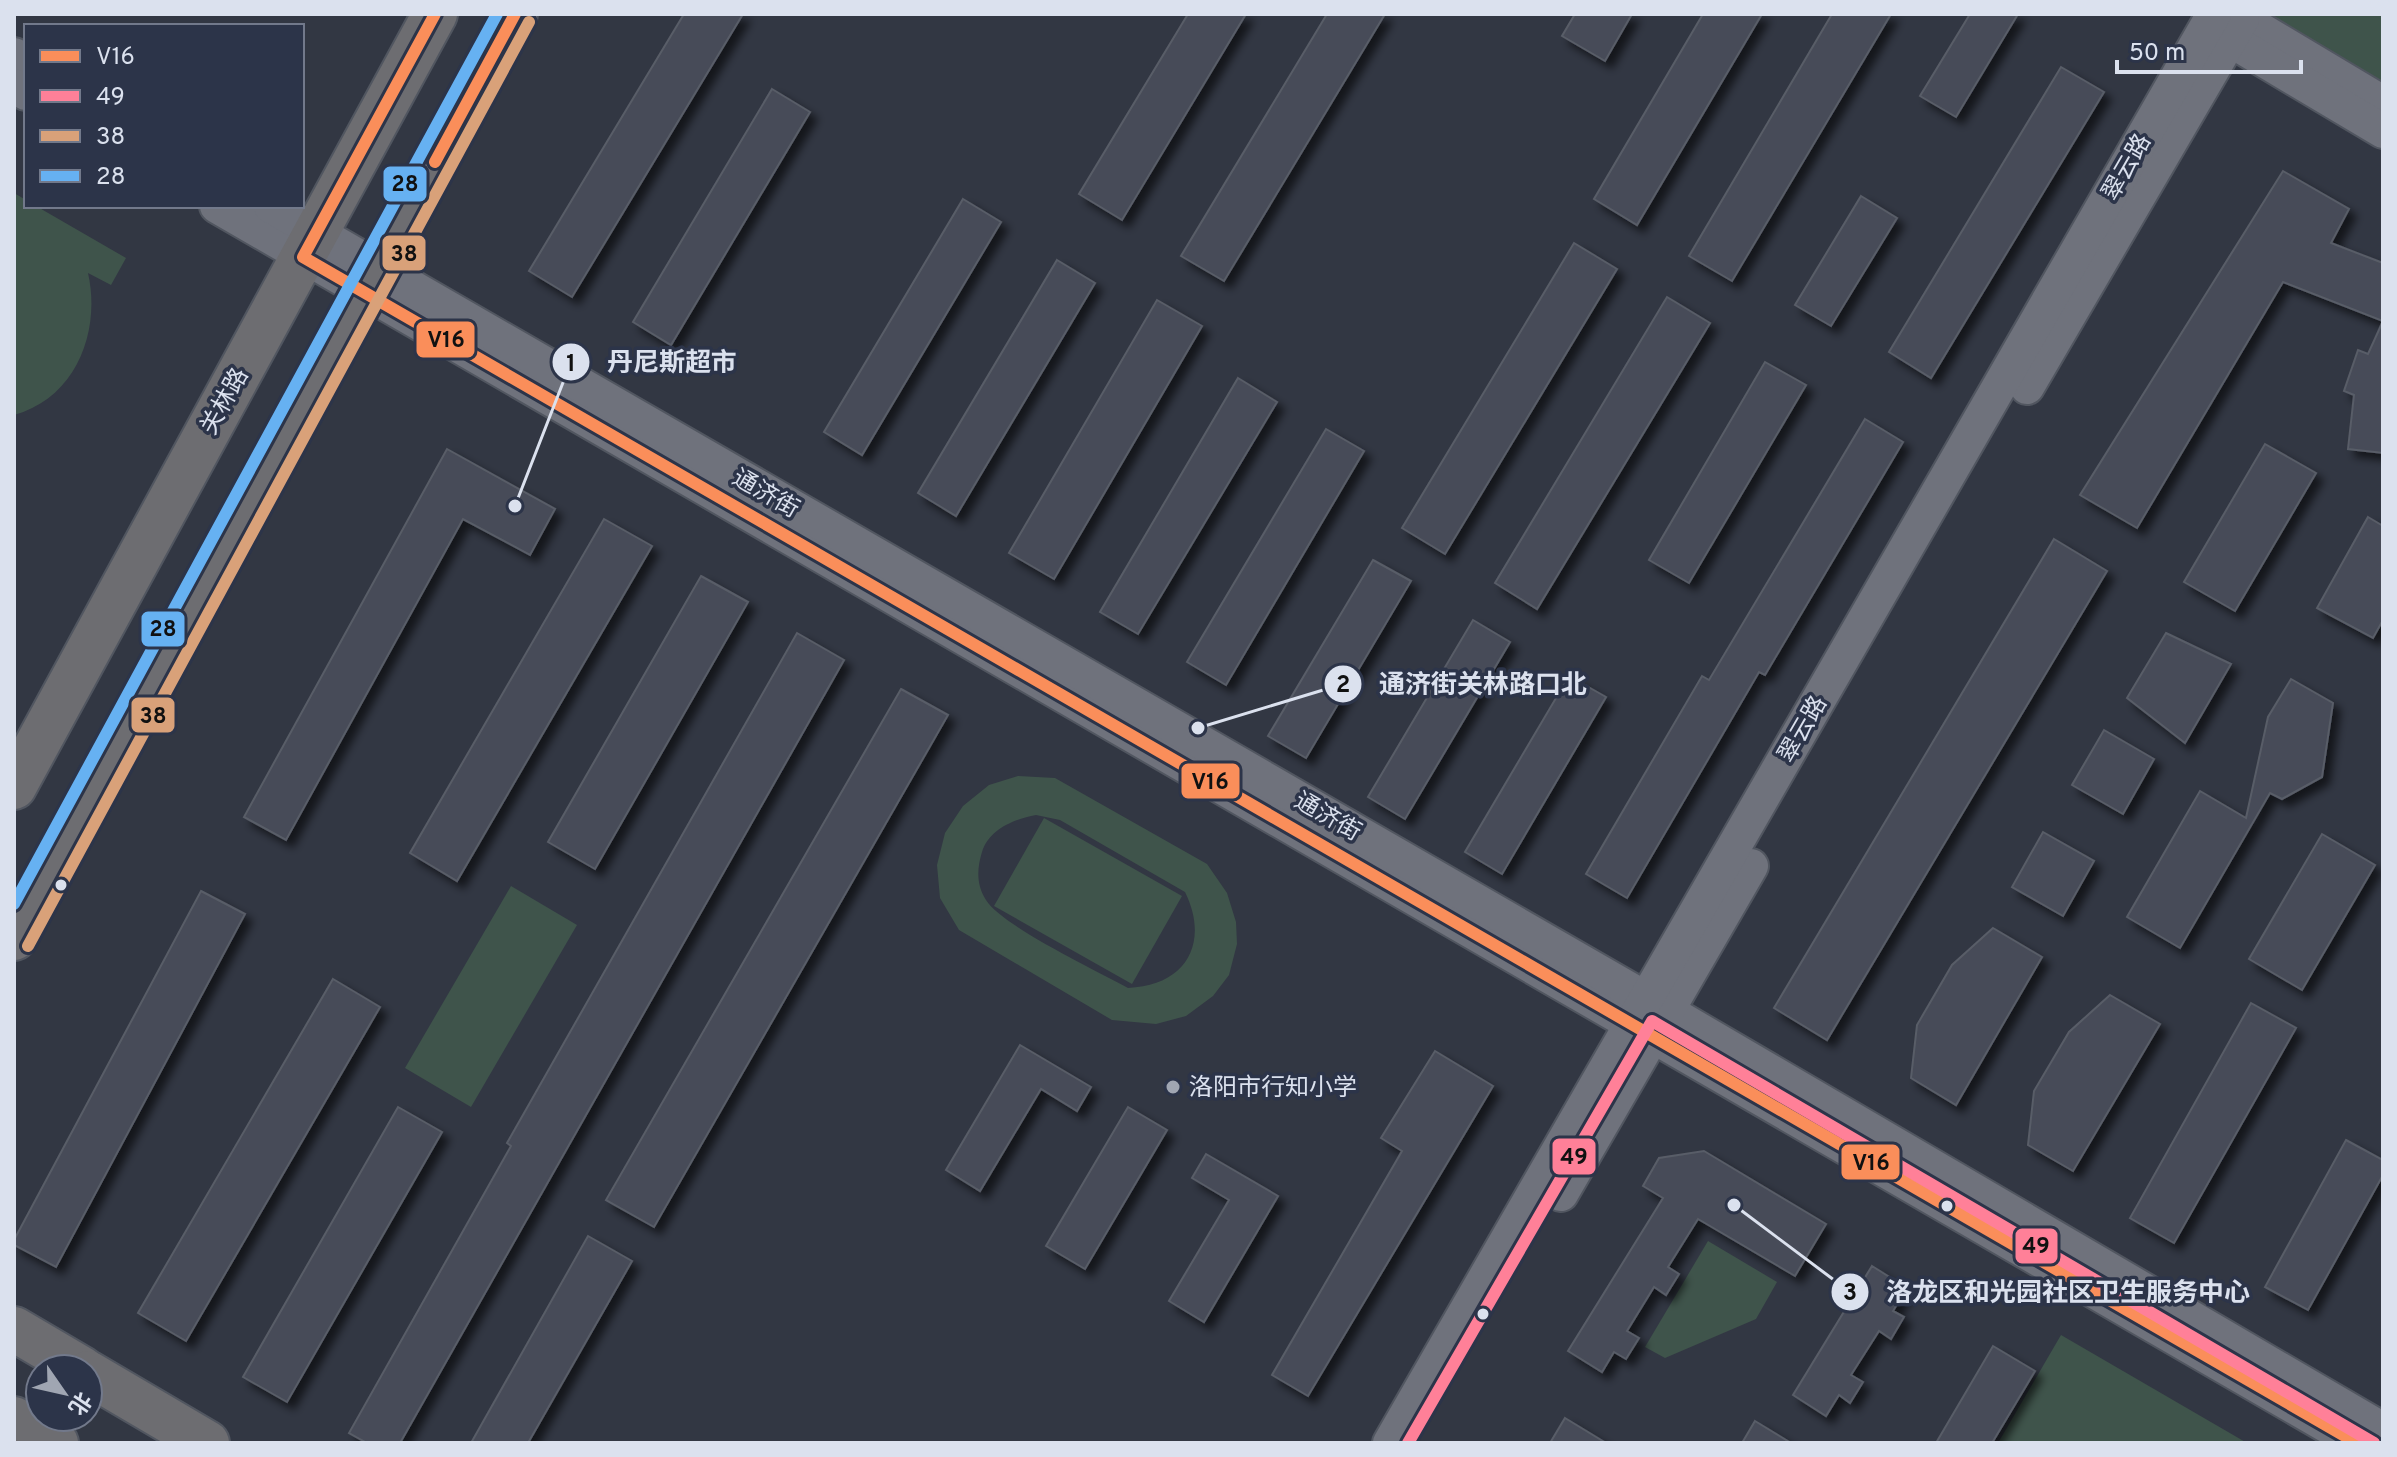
<svg xmlns="http://www.w3.org/2000/svg" width="2397" height="1457" font-family="Overpass,'Noto Sans SC',sans-serif">
<style>
.green{fill:#3f544b;fill-rule:evenodd}
.building{fill:#474c58;stroke:#595d67;stroke-width:2;filter:url(#shadow)}
.lines{fill:none;stroke-linecap:round;stroke-linejoin:round}
.minor-casing{stroke:#515660;stroke-width:38}
.major-casing{stroke:#515660;stroke-width:48}
.minor{stroke:#6f727c;stroke-width:34}
.major{stroke:#6d6d71;stroke-width:44}
.bus-1-casing{stroke:#2c3449;stroke-width:18}
.bus-2-casing{stroke:#2c3449;stroke-width:18}
.bus-3-casing{stroke:#2c3449;stroke-width:18}
.bus-4-casing{stroke:#2c3449;stroke-width:18}
.bus-1{stroke:#fa8e5a;stroke-width:12}
.bus-2{stroke:#ff8098;stroke-width:12}
.bus-3{stroke:#d9a179;stroke-width:12}
.bus-4{stroke:#66b1f2;stroke-width:12}
.bus-dot{fill:#dbe1ee;stroke:#2c3449;stroke-width:3}
.poi-dot{fill:#a0a6b2;stroke:#2c3449;stroke-width:3}
.labels{text-anchor:middle;stroke-width:7;stroke-linejoin:round;paint-order:stroke}
.street-label{font-size:24px;fill:#dbe1ee;stroke:#2c3449}
.poi-label{font-size:24px;fill:#dbe1ee;stroke:#2c3449;text-anchor:start}
.leader{fill:none;stroke:#dbe1ee;stroke-width:3}
.callout-dot{fill:#dbe1ee;stroke:#2c3449;stroke-width:3}
.mark-label{font-size:24px;text-anchor:middle;font-weight:bold;fill:#111}
.callout-label{font-size:26px;text-anchor:middle;font-weight:bold;fill:#dbe1ee;stroke:#2c3449;stroke-width:7;stroke-linejoin:round;paint-order:stroke}
.line-badge{stroke:#2c3449;stroke-width:3}
.pale-badge-label{font-size:22px;text-anchor:middle;font-weight:bold;fill:#111}
</style>
<defs>
<filter id="shadow"><feDropShadow dx="7" dy="7" stdDeviation="4" flood-color="#0009"/></filter>
</defs>
<rect width="100%" height="100%" fill="#323743"/>
<!-- green -->
<g class="green">
<path d="M2264 14H2383V85Z"/>
<path d="M14 193 26 200V206H36L126 258 111 285 88 273C101 330 77 398 14 415Z"/>
<path d="M1018 776 1055 778 1207 864 1227 893 1236 922 1237 944 1229 975 1213 996 1186 1016 1156 1024 1112 1020 959 930 940 898 937 865 945 833 963 806 989 785ZM1036 815 1060 820 1185 892C1210 943 1186 986 1128 988 1097 971 1002 926 986 900 976 885 977 868 982 852 989 829 1015 819 1036 815Z"/>
<path d="M1044 818 1182 896 1132 984 994 906Z"/>
<path d="M511 886 577 925 471 1107 405 1068Z"/>
<path d="M1708 1241 1777 1282 1756 1319 1665 1358 1645 1347Z"/>
<path d="M2061 1335 2247 1443H1998Z"/>
</g>
<!-- building -->
<g class="building">
<path d="M684 14H743L572 297 529 271Z"/>
<path d="M1188 14H1246L1122 220 1079 194Z"/>
<path d="M1327 14H1385L1224 281 1181 256Z"/>
<path d="M1575 14H1632L1605 61 1562 36Z"/>
<path d="M1703 14H1762L1637 225 1594 199Z"/>
<path d="M1832 14H1891L1732 281 1689 256Z"/>
<path d="M1970 14H2018L1956 117 1920 96Z"/>
<path d="M2061 67 2104 92 1931 378 1889 352Z"/>
<path d="M772 89 810 112 671 345 633 322Z"/>
<path d="M2283 171 2349 209 2331 243 2383 263V453L2348 449 2354 395 2344 391 2358 350 2368 354 2383 321 2283 282 2137 528 2080 495Z"/>
<path d="M1861 196 1897 218 1831 326 1795 305Z"/>
<path d="M963 199 1001 222 862 455 824 432Z"/>
<path d="M1574 243 1617 269 1445 554 1402 528Z"/>
<path d="M1057 260 1095 283 956 516 918 493Z"/>
<path d="M1667 297 1710 323 1537 609 1495 583Z"/>
<path d="M1157 300 1202 326 1054 579 1009 553Z"/>
<path d="M1765 362 1806 385 1689 583 1649 560Z"/>
<path d="M1238 378 1277 402 1138 634 1100 612Z"/>
<path d="M1865 419 1903 442 1765 675 1759 672 1627 898 1586 874 1702 676 1709 680Z"/>
<path d="M1326 429 1364 451 1226 685 1187 662Z"/>
<path d="M2265 444 2316 473 2235 611 2184 582Z"/>
<path d="M447 449 555 509 530 555 463 519 286 840 244 817Z"/>
<path d="M2368 517 2383 526V620L2373 638 2317 608Z"/>
<path d="M604 519 652 546 457 881 410 853Z"/>
<path d="M2054 539 2107 571 1827 1040 1774 1008Z"/>
<path d="M1373 560 1411 581 1306 758 1268 736Z"/>
<path d="M701 576 748 602 595 869 548 842Z"/>
<path d="M1473 620 1510 642 1405 819 1368 797Z"/>
<path d="M797 633 844 660 400 1443H367L349 1433 511 1146 507 1143Z"/>
<path d="M2166 633 2231 664 2185 743 2127 698Z"/>
<path d="M1569 676 1606 697 1502 874 1465 852Z"/>
<path d="M2291 679 2333 703 2322 777 2282 799 2270 793 2180 948 2127 917 2200 791 2246 818 2268 717Z"/>
<path d="M901 689 948 715 654 1227 606 1200Z"/>
<path d="M2104 730 2154 759 2123 814 2072 785Z"/>
<path d="M2043 832 2094 861 2063 916 2012 887Z"/>
<path d="M2322 834 2375 865 2302 990 2249 959Z"/>
<path d="M201 891 245 914 56 1267 14 1245V1240Z"/>
<path d="M1993 928 2042 957 1956 1105 1911 1078 1917 1025 1952 965Z"/>
<path d="M333 979 380 1007 186 1341 138 1313Z"/>
<path d="M2110 995 2160 1024 2073 1171 2028 1145 2034 1091 2069 1032Z"/>
<path d="M2251 1003 2296 1028 2174 1243 2130 1218Z"/>
<path d="M1020 1045 1091 1087 1077 1111 1041 1089 980 1191 946 1170Z"/>
<path d="M1435 1051 1493 1086 1308 1396 1272 1375 1402 1151 1381 1138Z"/>
<path d="M398 1107 442 1132 287 1402 243 1377Z"/>
<path d="M1128 1107 1167 1130 1085 1269 1046 1246Z"/>
<path d="M2346 1140 2383 1160V1175L2308 1310 2265 1287Z"/>
<path d="M1704 1151 1826 1224 1795 1276 1698 1219 1668 1267 1679 1274 1666 1295 1654 1287 1627 1331 1639 1338 1626 1359 1614 1352 1602 1372 1568 1351 1663 1198 1643 1186 1659 1158Z"/>
<path d="M1206 1154 1278 1196 1204 1322 1169 1301 1229 1200 1192 1178Z"/>
<path d="M588 1236 632 1261 528 1443H471Z"/>
<path d="M1872 1266 1907 1288 1893 1311 1904 1317 1891 1339 1879 1331 1851 1375 1863 1382 1850 1403 1839 1395 1826 1416 1793 1395Z"/>
<path d="M1993 1346 2035 1371 1992 1443H1936Z"/>
<path d="M1565 1418 1606 1443H1550Z"/>
<path d="M1755 1421 1791 1443H1742Z"/>
</g>
<g class="lines">
<defs>
<g id="minor">
<path d="M2234 14 2383 103"/>
<path d="M2212 29 2383 131"/>
<path d="M14 55 26 62"/>
<path d="M14 86 26 93"/>
<path d="M217 206 2357 1443"/>
<path d="M271 206 1667 1011 2383 1430"/>
<path d="M2027 387 2242 19"/>
<path d="M1561 1194 1751 866"/>
<path d="M1390 1443 2214 14"/>
</g>
<g id="major">
<path d="M14 787 435 14"/>
<path d="M14 938 515 14"/>
<path d="M14 1329 82 1369"/>
<path d="M88 1373 207 1443"/>
<path d="M14 1419 56 1443"/>
</g>
</defs>
<!-- minor casing -->
<use href="#minor" class="minor-casing"/>
<!-- major casing -->
<use href="#major" class="major-casing"/>
<!-- minor -->
<use href="#minor" class="minor"/>
<!-- major -->
<use href="#major" class="major"/>
<defs>
<g id="bus-1">
<path d="M435 14 303 257 2357 1443"/>
<path d="M435 162 515 14"/>
</g>
<path id="bus-2" d="M1408 1443 1652 1021 2374 1443"/>
<path id="bus-3" d="M28 946 529 22"/>
<path id="bus-4" d="M14 904 497 14"/>
</defs>
<!-- bus-1 casing -->
<use href="#bus-1" class="bus-1-casing"/>
<!-- bus-2 casing -->
<use href="#bus-2" class="bus-2-casing"/>
<!-- bus-3 casing -->
<use href="#bus-3" class="bus-3-casing"/>
<!-- bus-4 casing -->
<use href="#bus-4" class="bus-4-casing"/>
<!-- bus-1 -->
<use href="#bus-1" class="bus-1"/>
<!-- bus-2 -->
<use href="#bus-2" class="bus-2"/>
<!-- bus-3 -->
<use href="#bus-3" class="bus-3"/>
<!-- bus-4 -->
<use href="#bus-4" class="bus-4"/>
</g>
<!-- markers -->
<g class="bus-dot">
<circle cx="61" cy="885" r="7"/>
<circle cx="1947" cy="1206" r="7"/>
<circle cx="1483" cy="1314" r="7"/>
</g>
<circle class="poi-dot" cx="1173" cy="1087" r="8"/>
<g class="labels">
<!-- street labels -->
<g class="street-label">
<text transform="translate(2126 167) rotate(-60)" y="8">翠云路</text>
<text transform="translate(224 401) rotate(-61)" y="8">关林路</text>
<text transform="translate(766 493) rotate(30)" y="8">通济街</text>
<text transform="translate(1802 729) rotate(-60)" y="8">翠云路</text>
<text transform="translate(1328 816) rotate(30)" y="8">通济街</text>
</g>
<!-- poi labels -->
<g class="poi-label">
<text x="1189" y="1095">洛阳市行知小学</text>
</g>
</g>
<!-- callouts -->
<path class="leader" d="M515 506L571 362M1198 728L1343 684M1734 1205L1850 1292"/>
<g class="callout-dot">
<circle cx="515" cy="506" r="8"/>
<circle cx="1198" cy="728" r="8"/>
<circle cx="1734" cy="1205" r="8"/>
<circle cx="571" cy="362" r="20"/>
<circle cx="1343" cy="684" r="20"/>
<circle cx="1850" cy="1292" r="20"/>
</g>
<g class="mark-label">
<text x="571" y="371">1</text>
<text x="1343" y="692">2</text>
<text x="1850" y="1300">3</text>
</g>
<g class="callout-label">
<text x="672" y="371">丹尼斯超市</text>
<text x="1483" y="693">通济街关林路口北</text>
<text x="2068" y="1301">洛龙区和光园社区卫生服务中心</text>
</g>
<g class="line-badge">
<rect x="382" y="165" width="46" height="38" rx="8" fill="#66b1f2"/>
<rect x="381" y="234" width="46" height="38" rx="8" fill="#d9a179"/>
<rect x="415" y="320" width="61" height="39" rx="8" fill="#fa8e5a"/>
<rect x="140" y="610" width="46" height="38" rx="8" fill="#66b1f2"/>
<rect x="130" y="696" width="46" height="38" rx="8" fill="#d9a179"/>
<rect x="1180" y="762" width="61" height="38" rx="8" fill="#fa8e5a"/>
<rect x="1551" y="1137" width="46" height="39" rx="8" fill="#ff8098"/>
<rect x="1840" y="1143" width="61" height="38" rx="8" fill="#fa8e5a"/>
<rect x="2014" y="1227" width="45" height="38" rx="8" fill="#ff8098"/>
</g>
<g class="pale-badge-label">
<text x="405" y="191">28</text>
<text x="404" y="261">38</text>
<text x="446" y="347">V16</text>
<text x="163" y="636">28</text>
<text x="153" y="723">38</text>
<text x="1210" y="789">V16</text>
<text x="1574" y="1164">49</text>
<text x="1871" y="1170">V16</text>
<text x="2036" y="1253">49</text>
</g>
<!-- border -->
<rect width="2397" height="1457" fill="none" stroke="#dbe1ee" stroke-width="32"/>
<!-- legend -->
<rect x="24" y="24" width="280" height="184" fill="#2c3449" stroke="#72798b" stroke-width="2"/>
<rect x="40" y="50" width="40" height="12" fill="#fa8e5a" stroke="#72798b" stroke-width="2"/>
<text x="96" y="64" font-size="24" fill="#dbe1ee">V16</text>
<rect x="40" y="90" width="40" height="12" fill="#ff8098" stroke="#72798b" stroke-width="2"/>
<text x="96" y="104" font-size="24" fill="#dbe1ee">49</text>
<rect x="40" y="130" width="40" height="12" fill="#d9a179" stroke="#72798b" stroke-width="2"/>
<text x="96" y="144" font-size="24" fill="#dbe1ee">38</text>
<rect x="40" y="170" width="40" height="12" fill="#66b1f2" stroke="#72798b" stroke-width="2"/>
<text x="96" y="184" font-size="24" fill="#dbe1ee">28</text>
<!-- north arrow -->
<g transform="translate(64 1393) rotate(124)"><circle r="38" fill="#2c3449" stroke="#72798b" stroke-width="2"/>
<path d="M0-6L14 30L0 20L-14 30Z" fill="#a0a6b2"/>
<text y="-12" font-size="22" font-weight="bold" text-anchor="middle" fill="#dbe1ee">北</text>
</g>
<!-- scale -->
<path d="M2117 60v12h184v-12" fill="none" stroke="#dbe1ee" stroke-width="4"/>
<text x="2129" y="60" font-size="24" fill="#dbe1ee" stroke="#2c3449" stroke-width="6" paint-order="stroke">50 m</text>
</svg>
